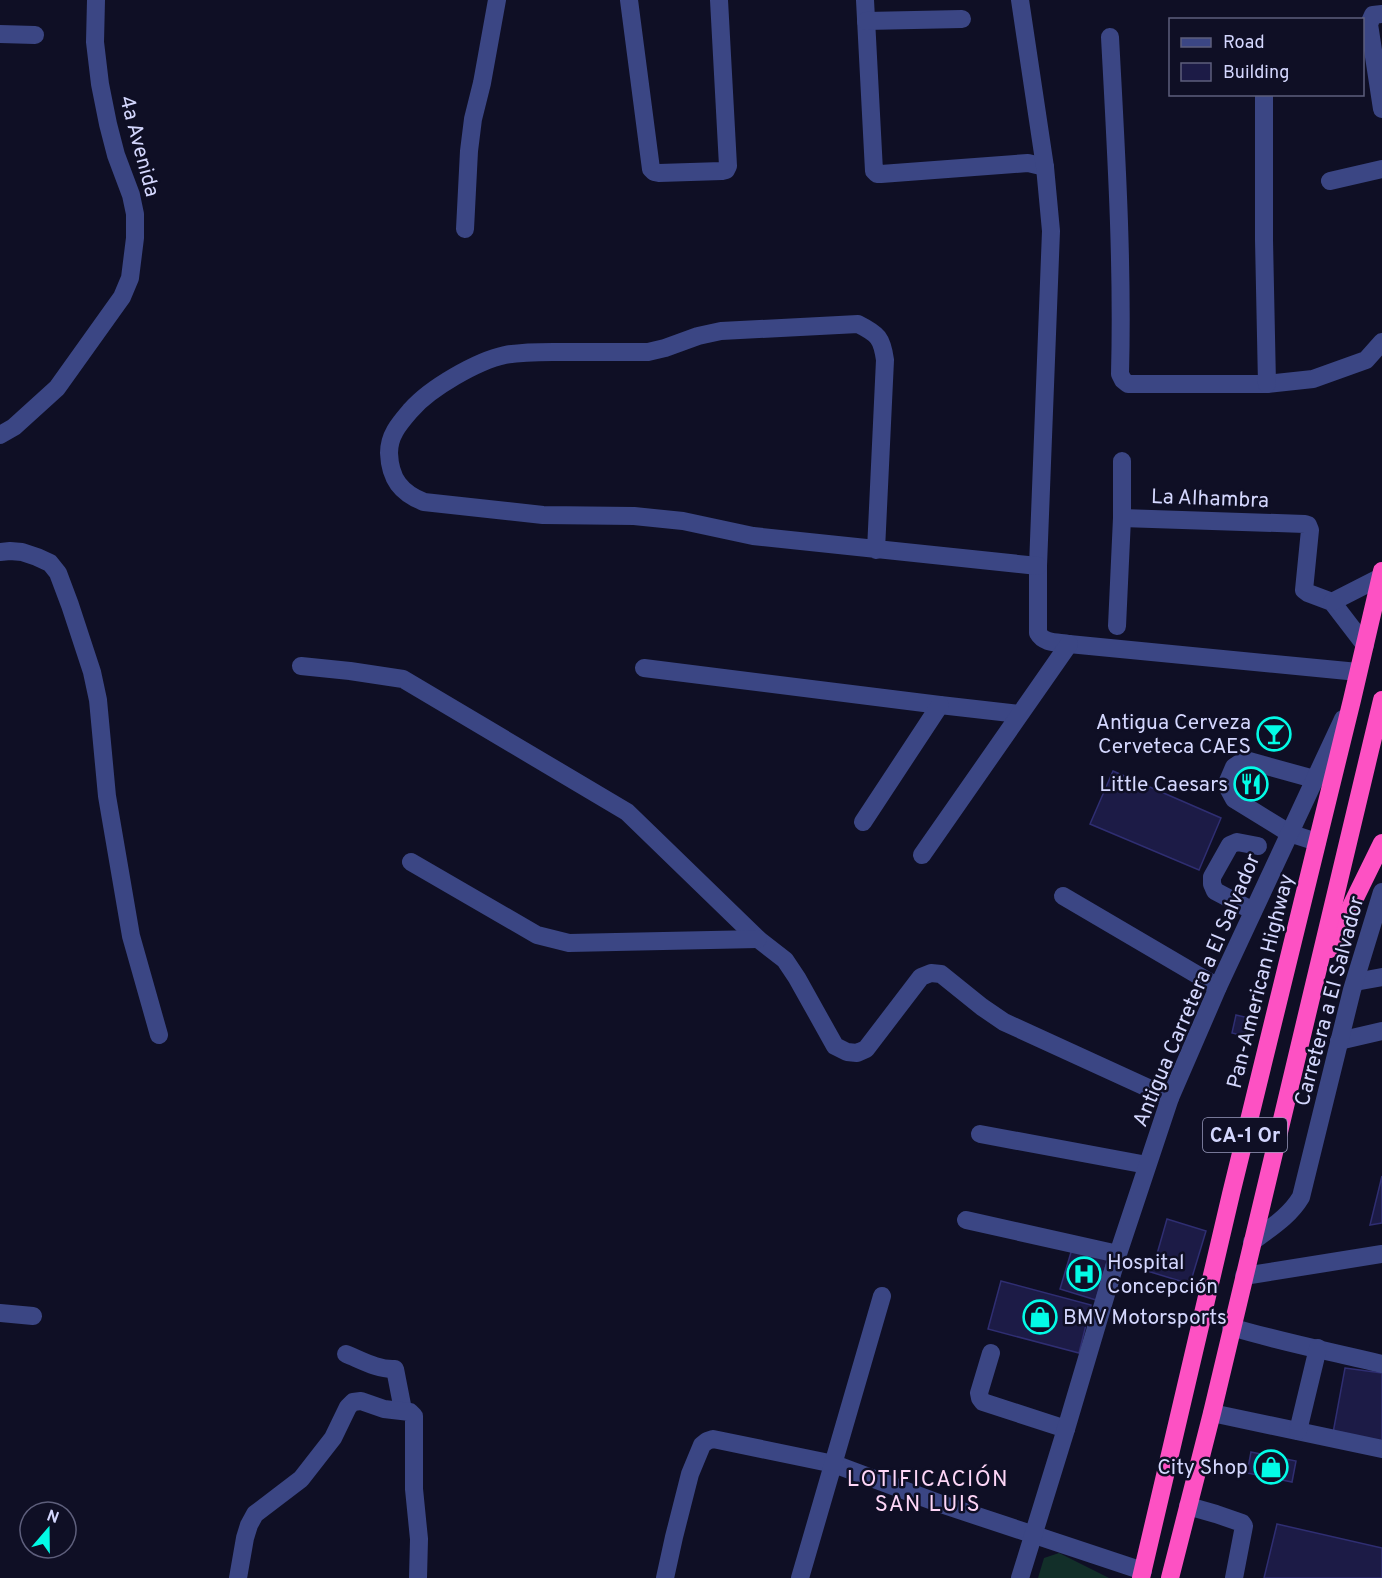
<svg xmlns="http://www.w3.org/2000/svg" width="1382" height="1578" font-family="Overpass,sans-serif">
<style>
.green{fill:#122f29}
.building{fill:#1c1b46;stroke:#2f2e72;stroke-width:1.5}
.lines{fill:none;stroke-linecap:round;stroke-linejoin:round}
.minor{stroke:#3b4684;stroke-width:18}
.highway{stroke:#fd51c3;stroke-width:18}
.labels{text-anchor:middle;stroke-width:5;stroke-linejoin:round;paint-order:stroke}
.shield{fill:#0f0f25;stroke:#999bbd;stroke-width:1.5}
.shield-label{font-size:20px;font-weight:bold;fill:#d4d7fe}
.street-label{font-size:21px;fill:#d4d7fe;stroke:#0f0f25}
.poi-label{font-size:21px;fill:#d4d7fe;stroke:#0f0f25;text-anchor:end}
.neighbourhood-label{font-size:22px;letter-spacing:1.5px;fill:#fed6f7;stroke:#0f0f25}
</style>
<rect width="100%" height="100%" fill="#0f0f25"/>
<!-- green -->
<path class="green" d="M1059 1553 1109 1578H1038L1044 1558Z"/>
<!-- building -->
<g class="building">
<path d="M1113 771 1221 818 1199 870 1090 824Z"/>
<path d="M1236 1015 1253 1019 1249 1037 1232 1033Z"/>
<path d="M1382 1176V1223L1370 1225Z"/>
<path d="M1167 1219 1206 1231 1190 1284 1144 1270 1148 1259 1155 1261Z"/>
<path d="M1072 1249 1108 1259 1096 1300 1060 1289Z"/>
<path d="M1001 1281 1091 1305 1079 1353 988 1329Z"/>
<path d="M1345 1368 1382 1373V1442L1333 1433Z"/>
<path d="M1251 1452 1296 1461 1292 1482 1247 1473Z"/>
<path d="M1277 1524 1382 1548V1578H1264Z"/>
</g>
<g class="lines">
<!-- minor -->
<g class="minor">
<path d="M629 0 651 169 654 172 659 173 722 171 726 170 728 166 719 0"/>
<path d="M865 0 874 171 877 174H881L1028 163 1045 167"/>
<path d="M1020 0 1045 167 1051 231 1038 566V633C1044 644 1058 642 1069 644L1358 672"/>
<path d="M1382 14 1373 15 1369 24 1382 109"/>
<path d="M866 21 962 19"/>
<path d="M0 34 35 35"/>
<path d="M1110 37C1116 149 1123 262 1120 374L1123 380 1128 384H1267L1313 379 1366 360 1382 342"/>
<path d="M1264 94V240L1267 384"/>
<path d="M1330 181 1382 169"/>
<path d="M465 229 469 151 473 119 482 83 497 0"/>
<path d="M0 435 14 427 57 388 122 297 130 278 135 238V214L131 195 116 155 108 124 100 84 95 42 96 0"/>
<path d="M1122 518 1305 524 1308 525 1310 530 1304 590 1308 593 1332 602 1365 645"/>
<path d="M876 550 885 360C882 338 878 334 858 324L721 331 698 336 665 348 648 352C622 352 596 352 569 352 548 352 526 351 505 355 477 361 430 388 411 410 399 424 389 435 389 453 390 479 401 493 424 502L543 515 634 516 683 521 753 536 1038 566"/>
<path d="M0 552 10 551 22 552 37 557 50 563 58 573 70 605 92 672 98 700 107 796 131 936 159 1035"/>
<path d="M1332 602 1381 577"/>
<path d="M1117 626 1122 518V461"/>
<path d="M301 666 350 671 403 679 627 812 758 939 785 960 797 978 835 1046 847 1052 857 1053 866 1049 921 977 931 973 941 974 982 1007 1004 1022 1170 1098"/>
<path d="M644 668 940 705 1019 714"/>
<path d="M1314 779 1249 761 1240 763 1234 767 1228 781V788L1234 799 1289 833 1317 842"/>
<path d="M863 822 940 705"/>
<path d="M922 855 1069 644"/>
<path d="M411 862 537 935 569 943 758 939"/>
<path d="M1063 896 1218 987"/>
<path d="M1253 911 1215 891 1212 884V877L1230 845 1237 842 1258 846"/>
<path d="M1355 982 1382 977"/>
<path d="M1339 1041 1382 1031"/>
<path d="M980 1134 1147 1165"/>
<path d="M966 1220 1118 1254"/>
<path d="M1252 1242C1270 1228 1289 1217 1301 1197L1352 990 1382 892"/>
<path d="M1244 1276 1382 1254"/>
<path d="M0 1313 33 1316"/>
<path d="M1231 1327C1281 1342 1332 1352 1382 1364"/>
<path d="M991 1353 979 1393 980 1398 983 1402 1066 1429"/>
<path d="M346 1354C361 1360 378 1370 395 1369L403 1410"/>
<path d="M1212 1413 1382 1449"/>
<path d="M1298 1431 1318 1348"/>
<path d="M1188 1506 1216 1514 1242 1523 1244 1526 1234 1578"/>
<path d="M238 1578 245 1538 249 1525 255 1514 301 1479 333 1438 348 1407 353 1402 361 1401 384 1409 410 1412 414 1416V1489L419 1539 418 1578"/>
<path d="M665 1578 674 1537 690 1474 702 1445 707 1441 713 1439 834 1464 941 1504 1143 1571"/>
<path d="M800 1578 882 1296"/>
<path d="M1020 1578 1066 1429 1118 1254 1170 1098 1218 987 1343 719"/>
</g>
<!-- highway -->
<g class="highway">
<path d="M1330 949 1382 843"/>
<path d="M1141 1578 1231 1194 1352 700 1382 571"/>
<path d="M1170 1578 1212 1413 1382 700"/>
</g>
</g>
<!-- icons -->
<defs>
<symbol id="bar-ring" viewBox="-11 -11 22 22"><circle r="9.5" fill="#0f0f25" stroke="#03fbe6" stroke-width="1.5"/><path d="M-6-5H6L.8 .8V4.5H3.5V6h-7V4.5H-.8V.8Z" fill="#03fbe6"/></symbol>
<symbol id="restaurant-ring" viewBox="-11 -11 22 22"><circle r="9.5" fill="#0f0f25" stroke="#03fbe6" stroke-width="1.5"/><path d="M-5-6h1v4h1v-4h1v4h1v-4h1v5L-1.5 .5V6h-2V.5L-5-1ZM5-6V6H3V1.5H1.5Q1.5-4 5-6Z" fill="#03fbe6"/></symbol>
<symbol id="hospital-ring" viewBox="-11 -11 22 22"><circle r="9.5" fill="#0f0f25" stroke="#03fbe6" stroke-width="1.5"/><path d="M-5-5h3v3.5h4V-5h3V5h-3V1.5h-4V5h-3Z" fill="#03fbe6"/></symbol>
<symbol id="shop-ring" viewBox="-11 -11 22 22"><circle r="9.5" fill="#0f0f25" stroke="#03fbe6" stroke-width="1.5"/><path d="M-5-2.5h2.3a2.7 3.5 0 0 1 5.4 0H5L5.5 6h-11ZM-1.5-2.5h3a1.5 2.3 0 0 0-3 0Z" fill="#03fbe6"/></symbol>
</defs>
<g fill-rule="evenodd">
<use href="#bar-ring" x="1255" y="715" width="38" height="38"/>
<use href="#restaurant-ring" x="1232" y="765" width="38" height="38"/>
<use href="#hospital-ring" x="1065" y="1255" width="38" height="38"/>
<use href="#shop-ring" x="1021" y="1298" width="38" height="38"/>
<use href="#shop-ring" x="1252" y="1448" width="38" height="38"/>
</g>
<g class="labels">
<!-- shield labels -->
<rect class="shield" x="1203" y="1118" width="84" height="34" rx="4.5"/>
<g class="shield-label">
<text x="1245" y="1142">CA-1 Or</text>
</g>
<!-- street labels -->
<g class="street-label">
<text transform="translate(140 146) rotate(75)" y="7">4a Avenida</text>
<text transform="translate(1210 498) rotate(2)" y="7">La Alhambra</text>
<text transform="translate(1260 981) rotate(-76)" y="7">Pan-American Highway</text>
<text transform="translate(1196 990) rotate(-67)" y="7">Antigua Carretera a El Salvador</text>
<text transform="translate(1329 1001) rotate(-75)" y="7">Carretera a El Salvador</text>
</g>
<!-- poi labels -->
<g class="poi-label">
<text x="1251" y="729">Antigua Cerveza<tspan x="1251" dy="24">Cerveteca CAES</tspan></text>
<text x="1228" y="791">Little Caesars</text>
<text x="1107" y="1269" text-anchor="start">Hospital<tspan x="1107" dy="24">Concepción</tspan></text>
<text x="1063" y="1324" text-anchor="start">BMV Motorsports</text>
<text x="1248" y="1474">City Shop</text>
</g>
<!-- neighbourhood labels -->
<g class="neighbourhood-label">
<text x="928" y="1486">LOTIFICACIÓN<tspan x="928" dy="25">SAN LUIS</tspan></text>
</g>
</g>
<!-- legend -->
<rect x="1169" y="18" width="195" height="78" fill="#0f0f25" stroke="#5e5f7c" stroke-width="1.5"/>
<rect x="1181" y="38" width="30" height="9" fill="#3b4684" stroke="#5e5f7c" stroke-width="1.5"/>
<text x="1223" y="48" font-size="18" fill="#d4d7fe">Road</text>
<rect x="1181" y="63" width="30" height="18" fill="#1c1b46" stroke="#5e5f7c" stroke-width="1.5"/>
<text x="1223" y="78" font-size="18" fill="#d4d7fe">Building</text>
<!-- north arrow -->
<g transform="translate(48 1530) rotate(20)"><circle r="28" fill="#0f0f25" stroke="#5e5f7c" stroke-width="1.5"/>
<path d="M0-4.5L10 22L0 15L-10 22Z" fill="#03fbe6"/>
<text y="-9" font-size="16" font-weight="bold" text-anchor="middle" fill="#d4d7fe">N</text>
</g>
</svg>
